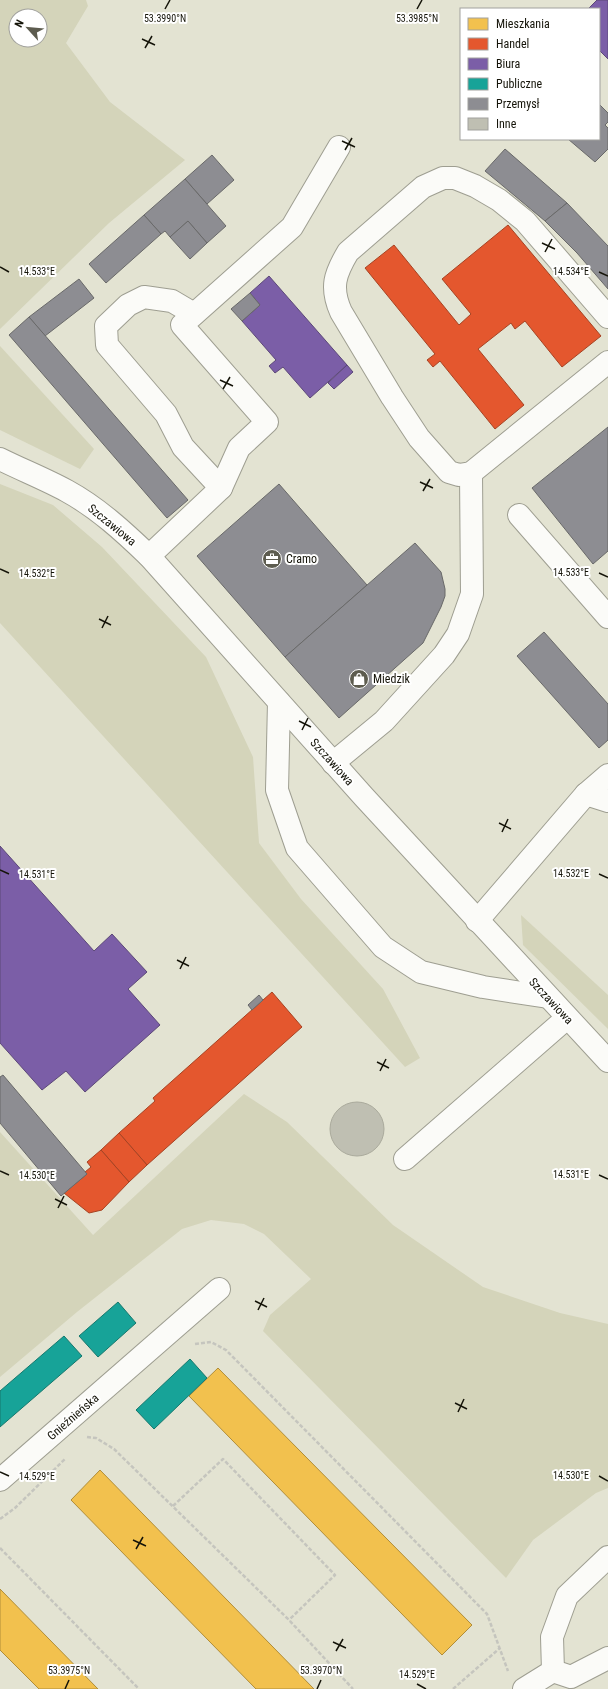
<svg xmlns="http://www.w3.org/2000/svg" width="608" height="1689" font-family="'Roboto Condensed',sans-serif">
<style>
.green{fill:#d4d4ba;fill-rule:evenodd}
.homes{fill:#f2c14e;stroke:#b08d39}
.shops{fill:#e4572e;stroke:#a64323}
.offices{fill:#7b5ea7;stroke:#5c4878}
.public{fill:#17a398;stroke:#16786d}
.industry{fill:#8d8d92;stroke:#696969}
.building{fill:#bfbfb2;stroke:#aaaa9c}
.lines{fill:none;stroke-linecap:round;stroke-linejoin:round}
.minor-casing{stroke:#9e9e91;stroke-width:24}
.path{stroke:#c5c5be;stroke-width:2.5;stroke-dasharray:4 2;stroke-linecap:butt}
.minor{stroke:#fbfbf8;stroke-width:22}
.ticks{fill:none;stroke:#151409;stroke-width:1.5}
.labels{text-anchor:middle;stroke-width:4;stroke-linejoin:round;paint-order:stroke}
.street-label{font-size:12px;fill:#151409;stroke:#fff}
.poi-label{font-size:12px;fill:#151409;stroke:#fff;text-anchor:start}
.ticks-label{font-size:10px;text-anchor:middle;fill:#151409;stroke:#fff;stroke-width:4;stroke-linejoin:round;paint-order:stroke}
</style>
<rect width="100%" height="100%" fill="#e3e3d2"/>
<!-- green -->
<g class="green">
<path d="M0 0H86L88 6 66 43 110 102 185 160 109 223 0 329ZM16 16H40V40H16Z"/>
<path d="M0 346 94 449 80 469 0 430Z"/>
<path d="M0 484 53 505 102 547 206 657 253 757 259 843 301 899 383 989 420 1058 405 1067 0 623Z"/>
<path d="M521 915 608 995V1029L523 945Z"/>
<path d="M244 1094 287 1122 393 1225 483 1287 560 1313 608 1324V1488L596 1493 533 1540 506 1578 263 1331 270 1315 311 1279 264 1234 244 1224 211 1220 182 1229 77 1312 0 1377V1132L93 1235Z"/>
</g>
<!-- homes -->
<g class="homes">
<path d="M218 1368 472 1625 442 1655 189 1396Z"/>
<path d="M100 1470 314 1689H256L71 1500Z"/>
<path d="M0 1589 98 1689H39L0 1650Z"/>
</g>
<!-- shops -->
<g class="shops">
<path d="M508 225 601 336 562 367 525 321 515 329 511 323 478 349 524 405 495 429 440 361 433 367 427 360 435 354 365 268 394 245 459 325 471 314 442 279Z"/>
<path d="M272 992 302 1027 147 1165 119 1133 155 1101 153 1098Z"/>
<path d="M119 1133 147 1165 129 1182 101 1150Z"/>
<path d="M101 1150 129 1182 102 1210 89 1213 64 1193 87 1174 85 1172 91 1167 87 1162Z"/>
</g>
<!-- offices -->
<g class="offices">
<path d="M597 0H608V59L599 50V9H588Z"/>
<path d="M269 276 347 365 310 398 283 367 275 373 269 366 276 360 242 321 260 305 250 293Z"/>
<path d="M347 365 353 372 334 389 328 383Z"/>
<path d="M0 846 94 951 112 934 147 972 128 989 160 1025 85 1092 66 1071 42 1090 0 1043Z"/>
</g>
<!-- public -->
<g class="public">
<path d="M118 1302 136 1323 98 1357 79 1336Z"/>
<path d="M64 1336 82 1356 0 1427V1391Z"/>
<path d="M190 1359 207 1378 154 1429 136 1410Z"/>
</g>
<!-- industry -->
<g class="industry">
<path d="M599 104 608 113V122L605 125 608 128V149L595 162 568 139H599Z"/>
<path d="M505 149 567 203 545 221 485 171Z"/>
<path d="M212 155 234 180 207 204 185 179Z"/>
<path d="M185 179 226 226 207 243 188 221 170 237 165 231 161 234 144 215Z"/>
<path d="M567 203 608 246V289L577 253 545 221Z"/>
<path d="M144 215 161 234 106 283 89 264Z"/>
<path d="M188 221 207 243 190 259 170 237Z"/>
<path d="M79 279 94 298 45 336 29 317Z"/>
<path d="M250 293 260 305 242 321 231 309Z"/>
<path d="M29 317 188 500 167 518 9 335Z"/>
<path d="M608 427V551L593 564 532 488Z"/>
<path d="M279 484 367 585 285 657 197 556Z"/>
<path d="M415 543 441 572 445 589V596L441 607 423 643 339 718 285 657Z"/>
<path d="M544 632 608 704V740L599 748 517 656Z"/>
<path d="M259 995 263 1000 252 1010 248 1005Z"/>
<path d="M3 1075 87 1174 61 1196 0 1123V1077Z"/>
</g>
<!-- building -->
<circle class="building" cx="357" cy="1129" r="27"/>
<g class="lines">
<defs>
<g id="minor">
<path d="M194 314 172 301 144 297 128 305 106 326 107 345 166 414 183 447 221 488"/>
<path d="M608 317 525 221 499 200 475 186 455 178H443L423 187 348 252C335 274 330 287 341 312L392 397 419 438 449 472 459 475 471 473 608 362"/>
<path d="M0 459C22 470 45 479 67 491 98 508 124 532 149 556L364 797 608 1061"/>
<path d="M519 515 608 617"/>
<path d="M149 556 221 488 239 448 267 422 182 325 292 227 339 147"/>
<path d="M279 702 277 790 297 848 383 947 421 972 483 987 548 997"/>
<path d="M333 763 384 721 444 655 458 634 472 594 471 473"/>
<path d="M586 794 608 801"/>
<path d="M477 921 586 794 608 775"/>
<path d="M405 1159 567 1018"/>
<path d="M0 1480 219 1289"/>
<path d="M553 1671 571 1677 608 1658"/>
<path d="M524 1689 553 1671 552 1637 567 1596 608 1557"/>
</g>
</defs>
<!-- minor casing -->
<use href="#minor" class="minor-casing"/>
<!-- path -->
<g class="path">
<path d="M195 1344 211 1342 226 1350 487 1614 508 1671"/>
<path d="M87 1437 96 1438 114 1449 289 1620 353 1689"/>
<path d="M173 1506 223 1459 335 1575 289 1620"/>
<path d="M0 1519 15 1508 65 1459"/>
<path d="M0 1548 139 1689"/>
<path d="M453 1689 500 1648"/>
</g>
<!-- minor -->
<use href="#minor" class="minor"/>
</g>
<!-- ticks -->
<path class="ticks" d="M165 9 170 0M417 9 422 0M142 39 155 45M145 48 152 36M342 141 355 147M345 150 352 138M542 243 555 249M545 252 552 239M0 267 9 272M599 272 608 276M220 380 233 386M223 389 230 377M420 482 433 488M423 491 430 479M0 569 9 573M599 573 608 577M99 619 111 625M102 628 108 616M299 721 311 727M302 730 308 718M499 823 511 829M502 832 508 819M0 870 9 874M599 874 608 878M177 960 189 966M180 969 186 957M377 1062 389 1068M380 1071 386 1059M0 1171 9 1175M599 1175 608 1179M55 1199 67 1205M58 1208 64 1196M255 1301 267 1307M258 1310 264 1298M455 1403 467 1409M458 1412 464 1399M0 1472 9 1476M599 1476 608 1481M133 1540 146 1546M136 1549 143 1537M333 1642 346 1648M336 1651 343 1639M417 1684 426 1689M65 1689 69 1680M317 1689 321 1680"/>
<!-- icons -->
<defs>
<symbol id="office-disc" viewBox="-11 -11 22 22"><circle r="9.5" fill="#5d5c4f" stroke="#fff"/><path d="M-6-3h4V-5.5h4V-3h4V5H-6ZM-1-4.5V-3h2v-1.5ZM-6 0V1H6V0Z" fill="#fff"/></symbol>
<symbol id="shop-disc" viewBox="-11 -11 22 22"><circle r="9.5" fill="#5d5c4f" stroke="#fff"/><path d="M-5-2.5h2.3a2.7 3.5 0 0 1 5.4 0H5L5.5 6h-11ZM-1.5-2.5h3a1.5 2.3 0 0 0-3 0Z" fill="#fff"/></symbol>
</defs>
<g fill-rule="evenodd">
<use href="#office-disc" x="261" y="548" width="22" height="22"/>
<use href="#shop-disc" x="348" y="668" width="22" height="22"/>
</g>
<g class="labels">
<!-- street labels -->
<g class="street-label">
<text transform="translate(112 525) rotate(39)" y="4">Szczawiowa</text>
<text transform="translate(332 762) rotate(48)" y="4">Szczawiowa</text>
<text transform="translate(551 1001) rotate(47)" y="4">Szczawiowa</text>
<text transform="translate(73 1417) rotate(-41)" y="4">Gnieźnieńska</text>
</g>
<!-- poi labels -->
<g class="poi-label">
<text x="286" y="563">Cramo</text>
<text x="373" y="683">Miedzik</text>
</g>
</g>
<g class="ticks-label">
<text x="165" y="22">53.3990°N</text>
<text x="417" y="22">53.3985°N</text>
<text x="571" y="275">14.534°E</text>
<text x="37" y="275">14.533°E</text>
<text x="571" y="576">14.533°E</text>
<text x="37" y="577">14.532°E</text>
<text x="571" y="877">14.532°E</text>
<text x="37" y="878">14.531°E</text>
<text x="571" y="1178">14.531°E</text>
<text x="37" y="1179">14.530°E</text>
<text x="571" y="1479">14.530°E</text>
<text x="37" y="1480">14.529°E</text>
<text x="69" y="1674">53.3975°N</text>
<text x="321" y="1674">53.3970°N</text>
<text x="417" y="1678">14.529°E</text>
</g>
<!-- legend -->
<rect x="460" y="8" width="140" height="132" fill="#ffffff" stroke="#a1a19d"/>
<rect x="468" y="18" width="20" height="12" fill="#f2c14e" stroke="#a1a19d"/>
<text x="496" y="28" font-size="12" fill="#151409">Mieszkania</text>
<rect x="468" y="38" width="20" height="12" fill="#e4572e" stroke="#a1a19d"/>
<text x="496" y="48" font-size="12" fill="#151409">Handel</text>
<rect x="468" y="58" width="20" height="12" fill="#7b5ea7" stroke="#a1a19d"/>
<text x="496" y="68" font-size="12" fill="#151409">Biura</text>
<rect x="468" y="78" width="20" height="12" fill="#17a398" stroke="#a1a19d"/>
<text x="496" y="88" font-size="12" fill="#151409">Publiczne</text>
<rect x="468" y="98" width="20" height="12" fill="#8d8d92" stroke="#a1a19d"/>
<text x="496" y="108" font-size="12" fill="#151409">Przemysł</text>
<rect x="468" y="118" width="20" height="12" fill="#bfbfb2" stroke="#a1a19d"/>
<text x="496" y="128" font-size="12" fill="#151409">Inne</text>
<!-- north arrow -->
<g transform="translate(28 28) rotate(297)"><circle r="19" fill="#ffffff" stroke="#a1a19d"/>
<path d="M0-3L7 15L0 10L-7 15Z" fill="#5d5c4f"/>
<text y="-6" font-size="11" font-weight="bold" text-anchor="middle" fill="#151409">N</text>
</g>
</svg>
